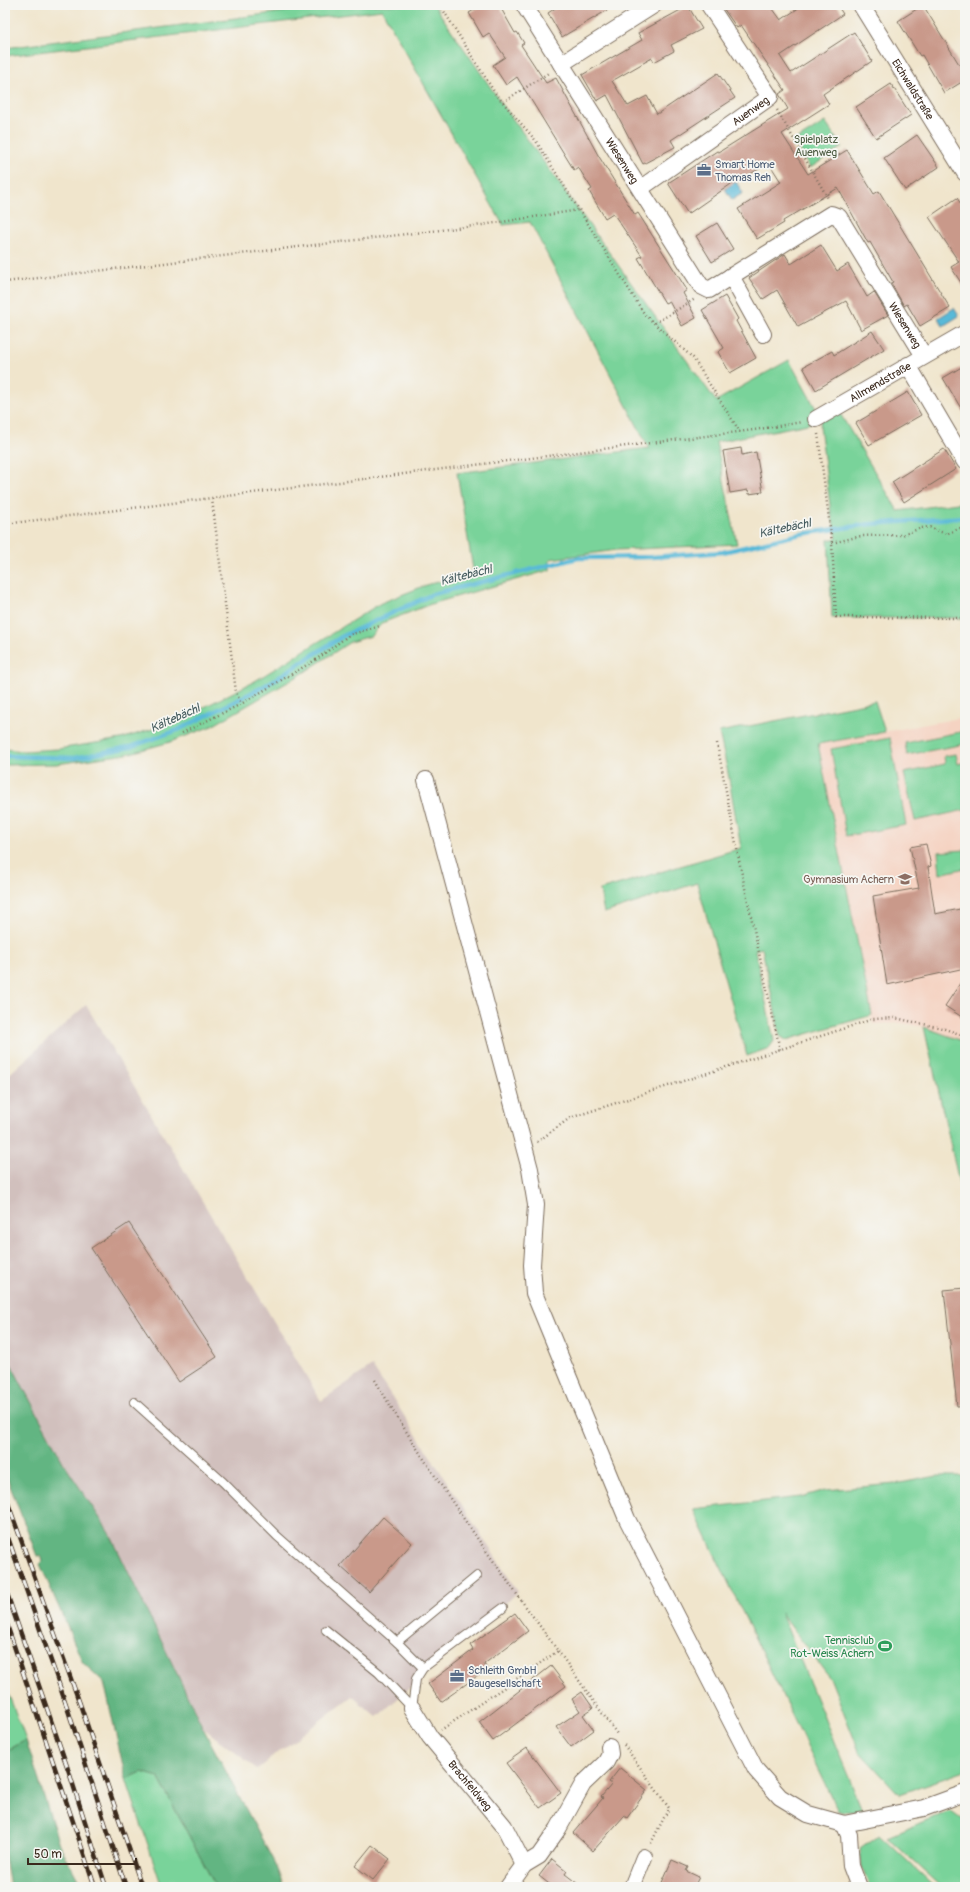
<svg xmlns="http://www.w3.org/2000/svg" width="970" height="1892" font-family="Pangolin,sans-serif">
<style>
.built{fill:#f5d3c2}
.industrial{fill:#d1c0bd}
.green{fill:#79d39a;stroke:#5a7e5c}
.forest{fill:#62b582;stroke:#4e7050}
.water{fill:#59b9d8;stroke:#4a727b}
.lines{fill:none;stroke-linecap:round;stroke-linejoin:round}
.stream{stroke:#59b9d8;stroke-width:4.5}
.building{fill:#c9998a}
.lane-casing{stroke:#7a6b5b;stroke-width:10}
.street-casing{stroke:#7a6b5b;stroke-width:18}
.path{stroke:#7a6b5b;stroke-width:2.5;stroke-dasharray:1 3;stroke-linecap:butt}
.lane{stroke:#fff;stroke-width:8}
.street{stroke:#fff;stroke-width:16}
.rail-casing{stroke:#3b2a1e;stroke-width:4.5}
.rail{stroke:#f6f6f2;stroke-width:3;stroke-dasharray:9;stroke-linecap:butt}
.labels{text-anchor:middle;stroke-width:3.5;stroke-linejoin:round;paint-order:stroke}
.street-label{font-size:11px;fill:#3b2a1e;stroke:#f6f6f2}
.park-label{font-size:11px;fill:#4e5d43;stroke:#f6f6f2}
.service-label{font-size:11px;fill:#4e5e75;stroke:#f6f6f2;text-anchor:start}
.education-label{font-size:11px;fill:#785e54;stroke:#f6f6f2;text-anchor:end}
.leisure-label{font-size:11px;fill:#27864d;stroke:#f6f6f2;text-anchor:end}
.water-label{font-size:12px;font-style:italic;fill:#465c5f;stroke:#f6f6f2}
</style>
<rect width="100%" height="100%" fill="#f6f6f2"/>
<filter id="ink" filterUnits="userSpaceOnUse"><feTurbulence type="fractalNoise" baseFrequency=".025" numOctaves="2"/><feDisplacementMap in="SourceGraphic" scale="8" xChannelSelector="R" yChannelSelector="G"/><feConvolveMatrix kernelMatrix="1 2 1 2 8 2 1 2 1" color-interpolation-filters="sRGB"/></filter>
<filter id="wash" filterUnits="userSpaceOnUse"><feTurbulence type="fractalNoise" baseFrequency=".012" numOctaves="4" result="noise"/><feDisplacementMap in="SourceGraphic" scale="16" xChannelSelector="R" yChannelSelector="G"/><feGaussianBlur stdDeviation="0.9" result="paint"/><feColorMatrix in="noise" values="0 0 0 0 0 0 0 0 0 0 0 0 0 0 0 0 0 1.4 0 .05"/><feComposite in="paint" operator="in"/></filter>
<g filter="url(#wash)">
<rect width="100%" height="100%" fill="#f0e5cc"/>
<!-- built -->
<path class="built" d="M965 717V1042L924 1027 901 1023 873 1024 818 744Z"/>
<!-- industrial -->
<path class="industrial" d="M86 1005 321 1401 372 1366 518 1592 377 1717 352 1696 257 1769 203 1728 109 1532 64 1464 5 1353V1078Z"/>
<!-- green -->
<g class="green">
<path d="M297 5H434L502 104 716 401 789 360 820 416 808 424 716 442 737 544 617 550 550 559V570L431 604 382 623 371 636 350 642 300 675 212 726 170 742 127 754 56 764 5 765V749L23 751 58 749 121 739 175 722 255 681 381 603 429 584 474 575 457 473 649 448 530 222 503 225 382 10 5 56V48L297 10Z"/>
<path d="M825 122 842 147 810 168 795 141Z"/>
<path d="M838 410 898 511 965 502V618H832L828 540 837 538 831 513 820 426 821 420Z"/>
<path d="M875 701 885 732 818 744 872 1015 786 1040 780 1036 762 948 755 950 774 1041 769 1048 747 1056 697 883 604 913 600 890 741 848 728 773 719 732Z"/>
<path d="M965 731V744L907 755 905 743Z"/>
<path d="M890 738 906 825 846 836 831 749Z"/>
<path d="M956 754 958 764 965 762V810L915 821 904 773 945 764 944 756Z"/>
<path d="M965 850V868L940 874 938 852Z"/>
<path d="M924 1027 965 1042V1191H961Z"/>
<path d="M937 1476H965V1771L899 1794 859 1751 831 1680 781 1613 863 1812 838 1811 693 1509 801 1497 826 1490 895 1484Z"/>
<path d="M5 1685 26 1740 10 1749H5Z"/>
<path d="M142 1772 158 1777 216 1887H162L126 1779Z"/>
<path d="M950 1811 965 1822V1887H942L887 1837Z"/>
<path d="M879 1834 935 1887H870L862 1867 860 1848Z"/>
</g>
<!-- forest -->
<g class="forest">
<path d="M5 1353 64 1464 109 1532 203 1728 274 1862 284 1887H216L158 1777 142 1772 126 1779 104 1682 83 1663 40 1564 42 1561 40 1556H37L5 1473Z"/>
<path d="M26 1740 59 1844 82 1887H10L5 1858V1749H10Z"/>
</g>
<!-- water -->
<g class="water">
<path d="M736 182 743 193 732 200 725 189Z"/>
<path d="M954 308 959 316 943 326 938 318Z"/>
</g>
<g class="lines">
<!-- stream -->
<path class="stream" d="M5 756 75 758 130 747 178 730 263 687 343 636 433 594 578 558 652 557 723 552 801 534 871 524 965 517"/>
</g>
<g id="blocks">
<!-- building -->
<g class="building">
<path d="M482 5H499L515 33 517 32 524 43 521 45 546 83 556 78 598 155 635 215 638 213 687 290 683 293 696 318 682 326 669 301 665 303 638 258 642 256 613 213 605 218 589 191 592 189 578 167 574 170 517 77 506 85 493 65 505 57 489 33 483 37 469 13Z"/>
<path d="M560 5H616L562 37 548 13Z"/>
<path d="M721 5H770L781 20 803 5H837L843 14 780 56 791 73 854 32 872 61 823 94 829 104 782 134 808 174 847 150 874 194 879 191 950 308 920 326 907 304 904 306 891 283 893 282 870 242 868 243 838 188 783 221 784 223 757 239 738 209 781 182 769 163 745 177 744 175 688 214 668 183 717 151 719 152 788 109 779 94 785 90 741 25 737 28Z"/>
<path d="M923 5 965 74V80L944 93 922 55 920 56 898 21Z"/>
<path d="M688 6 702 29 671 45 674 51 654 62 652 58 612 81 628 106 647 96 657 114 718 73 735 98 671 140 675 147 643 164 607 95 597 101 582 75 642 40 638 33Z"/>
<path d="M891 84 911 115 876 138 856 107Z"/>
<path d="M917 135 939 167 905 190 884 158Z"/>
<path d="M957 198 965 210V289L951 267 959 262 929 217Z"/>
<path d="M717 223 733 249 712 262 696 236Z"/>
<path d="M821 245 837 271 848 264 867 297 874 292 888 315 861 330 846 301 798 327 777 290 763 299 749 278 785 254 791 264Z"/>
<path d="M725 296 738 319 736 321 756 358 730 373 718 352 724 348 702 310Z"/>
<path d="M872 331 884 349 816 390 803 367 832 351 834 355Z"/>
<path d="M965 365V415L943 378Z"/>
<path d="M908 392 921 415 869 445 856 423Z"/>
<path d="M741 448 742 455 756 452 763 492 749 494 748 490 730 493 723 451Z"/>
<path d="M944 449 956 469 904 502 892 482Z"/>
<path d="M926 844 931 866 928 867 935 914 965 908V968L887 985 873 896 919 888 910 847Z"/>
<path d="M965 976V1019L945 1006Z"/>
<path d="M129 1223 217 1357 179 1382 91 1248Z"/>
<path d="M965 1288V1406H957L944 1290Z"/>
<path d="M383 1517 412 1543 369 1592 340 1566Z"/>
<path d="M515 1613 528 1631 484 1664 487 1669 441 1702 428 1684 473 1650 470 1645Z"/>
<path d="M551 1666 566 1686 493 1741 479 1722Z"/>
<path d="M582 1692 593 1708 583 1715 594 1730 571 1747 556 1727 580 1711 572 1699Z"/>
<path d="M527 1748 561 1793 540 1808 506 1763Z"/>
<path d="M620 1768 647 1790 627 1818 624 1816 593 1851 573 1833 603 1798 601 1797 612 1784 609 1782Z"/>
<path d="M372 1845 390 1859 373 1880 355 1866Z"/>
<path d="M552 1859 567 1871 565 1874 582 1887H553L539 1876Z"/>
<path d="M672 1860 688 1867 686 1871 699 1877 694 1887H660Z"/>
</g>
</g>
</g>
<g filter="url(#ink)">
<use href="#blocks" fill-opacity="0" stroke="#7a6b5b" stroke-width="1"/>
<g class="lines">
<defs>
<g id="lane">
<path d="M134 1402 223 1482 277 1536 397 1642"/>
<path d="M326 1630 379 1673 412 1708"/>
<path d="M423 1668 397 1642 477 1576"/>
<path d="M412 1708 416 1679 423 1668 503 1608"/>
</g>
<g id="street">
<path id="s1" d="M524 5 701 286 709 290 831 214 839 217 924 356"/>
<path id="s2" d="M861 5 965 173"/>
<path d="M561 64 654 5"/>
<path id="s3" d="M641 188 770 97 709 5"/>
<path d="M731 276 763 334"/>
<path d="M908 365 965 462"/>
<path id="s4" d="M816 419 965 333"/>
<path d="M426 780 530 1169 536 1205 532 1265 534 1293 627 1519 756 1770 780 1797 808 1814 844 1824 924 1808 965 1793"/>
<path id="s5" d="M412 1708 430 1737 504 1826 524 1865"/>
<path d="M844 1824 849 1835 851 1866 859 1887"/>
<path d="M508 1887 524 1865 539 1856 558 1829 583 1784 606 1762 610 1754 609 1747"/>
<path d="M632 1887 644 1857"/>
</g>
</defs>
<!-- lane casing -->
<use href="#lane" class="lane-casing"/>
<!-- street casing -->
<use href="#street" class="street-casing"/>
<!-- path -->
<g class="path">
<path d="M440 5 495 93 536 141 645 315 693 358 740 432"/>
<path d="M962 5 965 9"/>
<path d="M880 8 886 5"/>
<path d="M503 102 550 72"/>
<path d="M777 110 829 200"/>
<path d="M5 282 482 225 579 210"/>
<path d="M655 323 695 299"/>
<path d="M818 434 832 543 836 617 965 618"/>
<path d="M212 499 236 692 241 704"/>
<path d="M5 524 754 430 802 422"/>
<path d="M832 543 861 536 902 535 921 528 929 527 946 534 965 526"/>
<path d="M182 733 241 704 317 659 349 635 380 626"/>
<path d="M717 743 740 865 780 1050"/>
<path d="M537 1142 570 1118 873 1019 895 1018 942 1028 965 1036"/>
<path d="M375 1380C430 1474 494 1563 558 1651L441 1730"/>
<path d="M558 1651 617 1734"/>
<path d="M624 1745 669 1808 650 1845"/>
</g>
<!-- lane -->
<use href="#lane" class="lane"/>
<!-- street -->
<use href="#street" class="street"/>
<defs>
<g id="rail">
<path d="M5 1495 80 1704 142 1887"/>
<path d="M5 1529 67 1707 126 1887"/>
<path d="M5 1588 69 1772 106 1887"/>
<path d="M5 1619 95 1887"/>
</g>
</defs>
<!-- rail casing -->
<use href="#rail" class="rail-casing"/>
<!-- rail -->
<use href="#rail" class="rail"/>
</g>
</g>
<!-- icons -->
<defs>
<symbol id="office-bare" viewBox="-9 -9 18 18"><path d="M-6-3h4V-5.5h4V-3h4V5H-6ZM-1-4.5V-3h2v-1.5ZM-6 0V1H6V0Z" fill="#5c6f8a" stroke="#f6f6f2" stroke-width="2.5" paint-order="stroke"/></symbol>
<symbol id="school-bare" viewBox="-9 -9 18 18"><path d="M0-5L7-2L0 1L-7-2ZM-4 1L0 2.5L4 1V4Q0 6-4 4Z" fill="#8d6e63" stroke="#f6f6f2" stroke-width="2.5" paint-order="stroke"/></symbol>
<symbol id="stadium-bare" viewBox="-9 -9 18 18"><path d="M0-5a6.5 5 0 1 0 0 10a6.5 5 0 1 0 0-10ZM-3.5-1.8h7v3.6h-7Z" fill="#2e9e5b" stroke="#f6f6f2" stroke-width="2.5" paint-order="stroke"/></symbol>
</defs>
<g fill-rule="evenodd">
<use href="#office-bare" x="694" y="160" width="20" height="20"/>
<use href="#school-bare" x="895" y="869" width="20" height="20"/>
<use href="#stadium-bare" x="875" y="1636" width="20" height="20"/>
<use href="#office-bare" x="447" y="1666" width="20" height="20"/>
</g>
<g class="labels">
<!-- street labels -->
<g class="street-label">
<text dy="4" stroke="none"><textPath href="#s2" startOffset="99">Eichwaldstraße</textPath></text>
<text dy="4" stroke="none"><textPath href="#s3" startOffset="134">Auenweg</textPath></text>
<text dy="4" stroke="none"><textPath href="#s1" startOffset="184">Wiesenweg</textPath></text>
<text dy="4" stroke="none"><textPath href="#s1" startOffset="620">Wiesenweg</textPath></text>
<text dy="4" stroke="none"><textPath href="#s4" startOffset="74">Allmendstraße</textPath></text>
<text dy="4" stroke="none"><textPath href="#s5" startOffset="97">Brachfeldweg</textPath></text>
</g>
<!-- park labels -->
<g class="park-label">
<text x="816" y="143">Spielplatz<tspan x="816" dy="13">Auenweg</tspan></text>
</g>
<!-- service labels -->
<g class="service-label">
<text x="715" y="168">Smart Home<tspan x="715" dy="13">Thomas Reh</tspan></text>
<text x="468" y="1674">Schleith GmbH<tspan x="468" dy="13">Baugesellschaft</tspan></text>
</g>
<!-- education labels -->
<g class="education-label">
<text x="894" y="883">Gymnasium Achern</text>
</g>
<!-- leisure labels -->
<g class="leisure-label">
<text x="874" y="1644">Tennisclub<tspan x="874" dy="13">Rot-Weiss Achern</tspan></text>
</g>
<!-- water labels -->
<g class="water-label">
<text transform="translate(785 528) rotate(-12)" y="4">Kältebächl</text>
<text transform="translate(466 575) rotate(-14)" y="4">Kältebächl</text>
<text transform="translate(175 718) rotate(-24)" y="4">Kältebächl</text>
</g>
</g>
<!-- margin -->
<rect width="970" height="1892" fill="none" stroke="#f6f6f2" stroke-width="20"/>
<!-- scale -->
<path d="M28 1858v6h108v-6" fill="none" stroke="#3b2a1e" stroke-width="2"/>
<text x="34" y="1858" font-size="12" fill="#3b2a1e" stroke="#f6f6f2" stroke-width="3" paint-order="stroke">50 m</text>
</svg>
